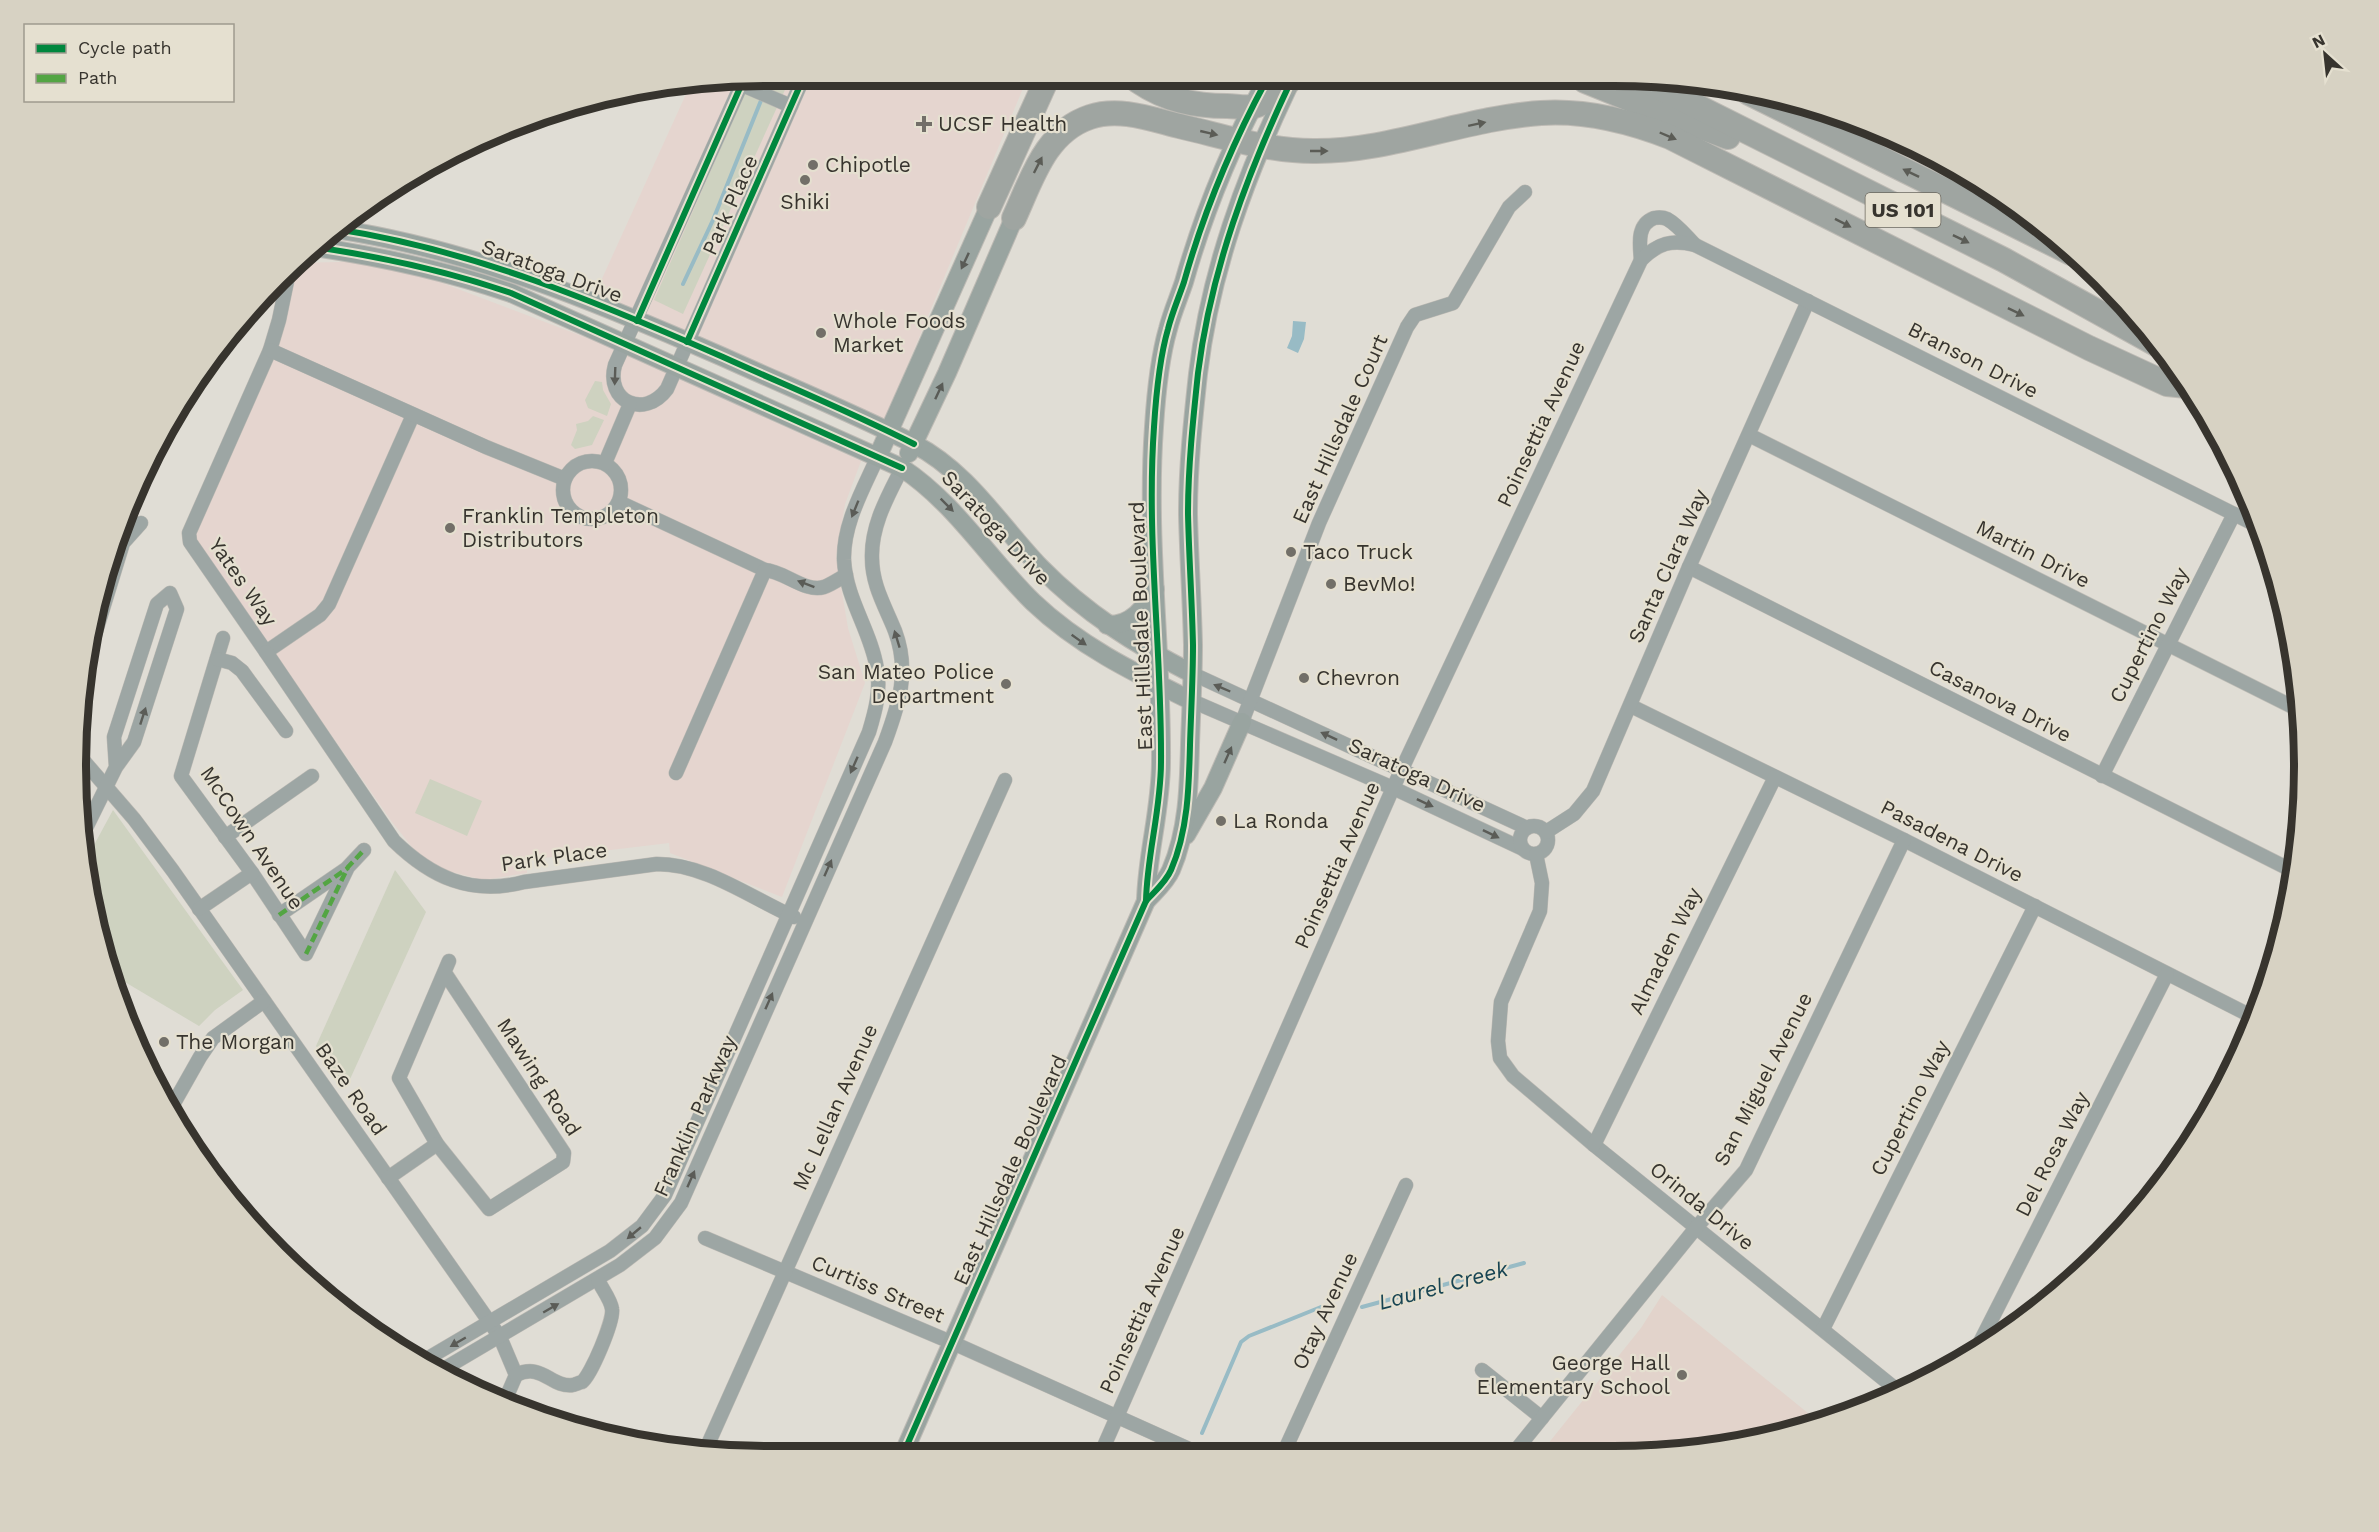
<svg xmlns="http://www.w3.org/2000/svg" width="2379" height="1532" font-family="'Work Sans',sans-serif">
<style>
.commercial{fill:#e5d5cf}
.education{fill:#e2d3cb}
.green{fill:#ced2c0}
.water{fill:#98bbc5}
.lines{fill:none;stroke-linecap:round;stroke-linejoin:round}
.stream{stroke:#98bbc5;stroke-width:4}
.street-casing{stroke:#bdbab4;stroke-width:15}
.secondary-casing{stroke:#bdbab4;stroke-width:20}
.highway-casing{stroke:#bdbab4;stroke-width:26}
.street{stroke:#9da6a4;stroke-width:14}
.secondary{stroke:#99a4a0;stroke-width:18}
.highway{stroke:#9fa5a1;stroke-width:24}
.quiet{stroke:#53a543;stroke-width:4.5;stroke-dasharray:9 4.5;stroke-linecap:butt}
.cycleway-casing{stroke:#e5e0d0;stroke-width:10}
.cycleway{stroke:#00873e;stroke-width:6}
.oneway{fill:#5b5c56}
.oneway2{fill:#595b56}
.oneway3{fill:#5b5c57}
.poi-dot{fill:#726f68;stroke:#e5e0d0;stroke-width:2}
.labels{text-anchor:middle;stroke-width:4.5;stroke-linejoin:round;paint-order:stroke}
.shield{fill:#e5e0d0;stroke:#6b685f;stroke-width:1.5}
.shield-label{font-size:20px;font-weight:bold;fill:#37342e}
.poi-label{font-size:21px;fill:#37342e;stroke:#e5e0d0;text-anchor:start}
.street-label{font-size:21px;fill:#37342e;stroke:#e5e0d0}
.water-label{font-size:22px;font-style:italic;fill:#174452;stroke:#e5e0d0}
.rim{fill:none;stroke:#37342e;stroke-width:8}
</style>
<rect width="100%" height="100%" fill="#e0ddd5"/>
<!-- commercial -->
<g class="commercial">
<path d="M692 81H1026L883 424 595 294Z"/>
<path d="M384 261 595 341 861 461 845 504 836 557 848 628 865 683 782 897 670 853 669 843 527 860V873L484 880 444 870 416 852 392 822 194 538 295 263Z"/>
</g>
<!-- education -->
<path class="education" d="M1662 1295 1819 1422H1820L1792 1433 1659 1455H1539L1641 1328Z"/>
<!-- green -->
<g class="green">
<path d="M750 81H789L683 314 654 300Z"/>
<path d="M595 381 602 382 603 390 611 404 607 416 588 408 585 400Z"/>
<path d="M593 416 604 420 592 445 575 449 571 445 577 430 576 424 588 421Z"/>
<path d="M430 779 482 801 467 836 415 813Z"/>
<path d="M113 810 243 990 215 1010 199 1026 108 972 99 945 87 858Z"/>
<path d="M395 870 426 912 346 1088 316 1046Z"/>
</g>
<!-- water -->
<path class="water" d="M1293 321 1306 322 1304 339 1298 353 1287 348 1292 336Z"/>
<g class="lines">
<!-- stream -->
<g class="stream">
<path d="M766 91 770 81"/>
<path d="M683 284 713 220 762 98"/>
<path d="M1362 1307 1524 1263"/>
<path d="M1202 1433 1241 1342 1249 1336 1321 1307H1332"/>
</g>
<defs>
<g id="street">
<path d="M733 81 791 106"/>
<path d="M743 81 615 365C605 401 644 420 667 389L802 81"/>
<path d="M1641 260C1640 245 1636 225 1654 218 1659 217 1663 217 1667 219 1678 225 1687 237 1695 245"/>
<path d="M290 267 279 320 270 350 189 533 190 542 266 652 320 615 329 604 413 415"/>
<path d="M270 350 486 447 565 479"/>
<path d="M1749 435 2299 710"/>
<circle cx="592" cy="490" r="29"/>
<path d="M605 463 630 404"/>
<path d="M619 502 765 570C784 571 805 593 824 587 832 584 839 579 846 575"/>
<path d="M1689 567 2293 871"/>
<path d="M223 638 181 776 252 873 306 954 348 867 364 850"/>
<path d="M266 652 394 841C431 877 471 896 524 882L657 864C706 864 751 898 794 917"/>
<path d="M86 658 89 654 123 543 141 523"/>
<path d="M217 659 232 663 242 671 286 731"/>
<path d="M1193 674 1527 828"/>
<path d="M1192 701 1393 788 1523 849"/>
<path d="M1631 706 1904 840 2253 1017"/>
<path d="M1242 722 1319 523 1407 327 1415 315 1453 303 1509 207 1525 192"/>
<path d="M76 752 134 819 173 871 500 1337 516 1375 503 1405"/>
<path d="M676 773 765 570"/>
<path d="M2102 776 2234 514"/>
<circle cx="1534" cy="840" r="14"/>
<path d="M84 832 116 767 134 742 177 609 170 593 157 604 114 737 116 767"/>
<path d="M1546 832 1574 814 1593 791 1689 567 1808 301"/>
<path d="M225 837 312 776"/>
<path d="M1536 854 1542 883 1540 911 1501 1002 1498 1041 1500 1058 1513 1076 1594 1145 1897 1390"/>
<path d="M199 909 252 873"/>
<path d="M279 915 346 869"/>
<path d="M445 973 564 1153 563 1162 489 1209 437 1144 399 1078 449 961"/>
<path d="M170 1110 200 1057 213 1038 264 1001"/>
<path d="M1594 1145 1775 777"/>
<path d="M388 1178 437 1144"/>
<path d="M705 1238 953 1343 1198 1453"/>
<path d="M1823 1329 2035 906"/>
<path d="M1974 1354 2167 974"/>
<path d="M425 1360 610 1251 642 1226 665 1195 869 732C875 712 881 691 877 669 871 631 846 599 844 560 843 523 864 488 878 456"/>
<path d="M442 1370 620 1265 655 1238 681 1203 885 742C899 704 910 671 895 631 885 606 872 585 872 558 871 525 888 496 902 468"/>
<path d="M1482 1370 1542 1418"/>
<path d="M516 1375C542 1362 551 1388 573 1385 574 1385 581 1382 582 1382 591 1375 614 1321 612 1309 611 1300 602 1289 598 1280"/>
<path d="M705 1451 1005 780"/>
<path d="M1101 1453 1393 788 1641 260C1658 243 1672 239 1695 245L2260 527"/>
<path d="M1283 1454 1406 1185"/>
<path d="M1512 1455 1695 1229 1746 1170 1904 840"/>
</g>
<g id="secondary">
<path d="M336 229C473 250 597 302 723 357 787 386 851 412 914 444 968 472 999 524 1040 567 1085 613 1136 645 1193 674"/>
<path d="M315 247C382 257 447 271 511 293L902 468C955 503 988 558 1033 602 1079 646 1135 673 1192 701"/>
<path d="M909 453 947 373 1014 218"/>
<path d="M878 456 989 207"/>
<path d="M1107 625C1131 626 1145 608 1155 589"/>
<path d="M1186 835 1213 788 1242 722"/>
<path d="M1146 901C1147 854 1161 810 1161 762 1162 651 1146 539 1154 427 1156 395 1159 360 1168 329 1172 313 1179 297 1184 282 1204 211 1231 146 1266 81"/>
<path d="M904 1452 1146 901C1154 892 1166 882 1171 870 1188 831 1189 786 1190 745 1191 712 1193 678 1193 645 1192 601 1189 558 1188 514 1188 467 1193 420 1198 374 1210 272 1245 177 1289 85"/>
</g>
<g id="highway">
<path d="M1138 81C1166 100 1194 106 1227 106 1235 106 1243 108 1251 107 1266 104 1279 91 1289 81"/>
<path d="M1585 81 1659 111 1728 137"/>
<path d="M1646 81 2004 260 2156 344"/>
<path d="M1749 93 2071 253"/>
<path d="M989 207 1046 81"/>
<path d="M1014 218C1032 179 1045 132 1090 117 1119 107 1151 119 1179 126 1223 136 1268 151 1313 151 1391 152 1464 118 1541 113 1586 110 1629 121 1670 137L2089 348 2167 384 2187 386"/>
</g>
</defs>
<!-- street casing -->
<use href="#street" class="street-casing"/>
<!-- secondary casing -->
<use href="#secondary" class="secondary-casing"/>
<!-- highway casing -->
<use href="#highway" class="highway-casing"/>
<!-- street -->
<use href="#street" class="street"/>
<!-- secondary -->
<use href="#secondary" class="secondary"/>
<!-- highway -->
<use href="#highway" class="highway"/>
<!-- quiet -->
<g class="quiet">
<path d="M279 915 348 868"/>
<path d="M306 954 348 867 364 850"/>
</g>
<defs>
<g id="cycleway">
<path d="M336 229C473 250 597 302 723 357 787 386 851 412 914 444"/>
<path d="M315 247C382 257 447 271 511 293L902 468"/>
<path d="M637 321 743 81"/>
<path d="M687 342 802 81"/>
<path d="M1146 901C1147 854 1161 810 1161 762 1162 651 1146 539 1154 427 1156 395 1159 360 1168 329 1172 313 1179 297 1184 282 1204 211 1231 146 1266 81"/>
<path d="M904 1452 1146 901C1154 892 1166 882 1171 870 1188 831 1189 786 1190 745 1191 712 1193 678 1193 645 1192 601 1189 557 1188 514 1188 467 1193 420 1198 373 1211 270 1247 174 1291 81"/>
</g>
</defs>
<!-- cycleway casing -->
<use href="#cycleway" class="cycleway-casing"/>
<!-- cycleway -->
<use href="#cycleway" class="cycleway"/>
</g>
<!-- one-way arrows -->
<defs><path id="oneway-solid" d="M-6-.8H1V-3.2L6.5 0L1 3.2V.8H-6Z" transform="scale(1.5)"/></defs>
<g class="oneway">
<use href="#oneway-solid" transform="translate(1477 124) rotate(-12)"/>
<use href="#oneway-solid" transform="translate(1209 133) rotate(13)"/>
<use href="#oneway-solid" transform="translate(1668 136) rotate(23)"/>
<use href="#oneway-solid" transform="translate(1319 151)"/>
<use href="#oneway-solid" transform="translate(1038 165) rotate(-63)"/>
<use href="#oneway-solid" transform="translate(1911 173) rotate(-154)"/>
<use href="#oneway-solid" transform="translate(1843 223) rotate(27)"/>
<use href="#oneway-solid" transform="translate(1961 239) rotate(26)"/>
<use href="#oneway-solid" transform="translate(2016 312) rotate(26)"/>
</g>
<g class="oneway2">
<use href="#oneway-solid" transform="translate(965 261) rotate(115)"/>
<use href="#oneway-solid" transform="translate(939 391) rotate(-65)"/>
<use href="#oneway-solid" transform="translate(947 505) rotate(45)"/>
<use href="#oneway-solid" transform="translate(1079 640) rotate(35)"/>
<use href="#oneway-solid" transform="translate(1228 755) rotate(-66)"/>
</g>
<g class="oneway3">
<use href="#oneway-solid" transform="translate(615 376) rotate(92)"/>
<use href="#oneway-solid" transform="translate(855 509) rotate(112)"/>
<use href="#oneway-solid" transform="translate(806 584) rotate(-159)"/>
<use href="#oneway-solid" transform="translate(897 639) rotate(-107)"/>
<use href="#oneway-solid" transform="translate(1222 688) rotate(-157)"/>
<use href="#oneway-solid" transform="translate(143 716) rotate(-72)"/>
<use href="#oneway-solid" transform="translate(1329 736) rotate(-155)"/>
<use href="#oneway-solid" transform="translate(854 765) rotate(114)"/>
<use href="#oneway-solid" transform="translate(1425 803) rotate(25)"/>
<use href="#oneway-solid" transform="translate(1491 834) rotate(26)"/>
<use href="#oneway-solid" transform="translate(828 868) rotate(-66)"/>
<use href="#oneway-solid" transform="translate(769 1001) rotate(-66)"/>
<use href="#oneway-solid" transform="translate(691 1179) rotate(-66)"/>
<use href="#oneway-solid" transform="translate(634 1233) rotate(140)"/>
<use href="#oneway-solid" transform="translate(551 1308) rotate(-30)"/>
<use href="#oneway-solid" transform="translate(458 1342) rotate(150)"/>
</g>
<!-- markers -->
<g class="poi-dot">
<path d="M921 115h6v6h6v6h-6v6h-6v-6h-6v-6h6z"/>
<circle cx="813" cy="165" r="6"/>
<circle cx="805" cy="180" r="6"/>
<circle cx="821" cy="333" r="6"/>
<circle cx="450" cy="528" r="6"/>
<circle cx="1291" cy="552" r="6"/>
<circle cx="1331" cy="584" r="6"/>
<circle cx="1304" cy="678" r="6"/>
<circle cx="1006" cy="684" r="6"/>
<circle cx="1221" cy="821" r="6"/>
<circle cx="164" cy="1042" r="6"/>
<circle cx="1682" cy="1375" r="6"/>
</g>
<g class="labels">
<!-- shield labels -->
<rect class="shield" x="1865.5" y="193" width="75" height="34" rx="4.5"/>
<g class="shield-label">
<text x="1903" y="217">US 101</text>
</g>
<!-- poi labels -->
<g class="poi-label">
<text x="938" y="131">UCSF Health</text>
<text x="825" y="172">Chipotle</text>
<text x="805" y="209" text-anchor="middle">Shiki</text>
<text x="833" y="328">Whole Foods<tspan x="833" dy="24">Market</tspan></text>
<text x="462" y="523">Franklin Templeton<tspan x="462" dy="24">Distributors</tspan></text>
<text x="1303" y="559">Taco Truck</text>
<text x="1343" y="591">BevMo!</text>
<text x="994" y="679" text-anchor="end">San Mateo Police<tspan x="994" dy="24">Department</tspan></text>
<text x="1316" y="685">Chevron</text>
<text x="1233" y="828">La Ronda</text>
<text x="176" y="1049">The Morgan</text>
<text x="1670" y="1370" text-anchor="end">George Hall<tspan x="1670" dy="24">Elementary School</tspan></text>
</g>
<!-- street labels -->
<g class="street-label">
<text transform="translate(730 205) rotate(-66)" y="7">Park Place</text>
<text transform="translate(552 271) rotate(20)" y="7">Saratoga Drive</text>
<text transform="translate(1973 360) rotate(27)" y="7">Branson Drive</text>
<text transform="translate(1541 424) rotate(-65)" y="7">Poinsettia Avenue</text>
<text transform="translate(1340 429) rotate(-66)" y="7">East Hillsdale Court</text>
<text transform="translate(996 528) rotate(47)" y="7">Saratoga Drive</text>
<text transform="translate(2033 554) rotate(27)" y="7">Martin Drive</text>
<text transform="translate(1668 566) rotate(-66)" y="7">Santa Clara Way</text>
<text transform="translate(243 582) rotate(55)" y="7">Yates Way</text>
<text transform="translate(1141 626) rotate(-92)" y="7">East Hillsdale Boulevard</text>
<text transform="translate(2149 635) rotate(-63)" y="7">Cupertino Way</text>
<text transform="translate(2000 701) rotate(27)" y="7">Casanova Drive</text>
<text transform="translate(1417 775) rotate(25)" y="7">Saratoga Drive</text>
<text transform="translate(252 838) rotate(56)" y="7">McCown Avenue</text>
<text transform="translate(1952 841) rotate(27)" y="7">Pasadena Drive</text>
<text transform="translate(554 857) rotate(-8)" y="7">Park Place</text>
<text transform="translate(1337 865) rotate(-66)" y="7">Poinsettia Avenue</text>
<text transform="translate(1665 951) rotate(-64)" y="7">Almaden Way</text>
<text transform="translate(539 1077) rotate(57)" y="7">Mawing Road</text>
<text transform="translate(1763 1079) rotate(-63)" y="7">San Miguel Avenue</text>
<text transform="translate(351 1089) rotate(55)" y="7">Baze Road</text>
<text transform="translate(835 1107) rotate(-66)" y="7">Mc Lellan Avenue</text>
<text transform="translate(1910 1108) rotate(-63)" y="7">Cupertino Way</text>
<text transform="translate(695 1116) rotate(-66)" y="7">Franklin Parkway</text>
<text transform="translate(2052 1154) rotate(-63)" y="7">Del Rosa Way</text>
<text transform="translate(1010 1170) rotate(-66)" y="7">East Hillsdale Boulevard</text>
<text transform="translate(1702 1206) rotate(39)" y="7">Orinda Drive</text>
<text transform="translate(878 1289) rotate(23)" y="7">Curtiss Street</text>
<text transform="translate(1142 1310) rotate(-66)" y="7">Poinsettia Avenue</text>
<text transform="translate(1325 1311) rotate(-65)" y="7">Otay Avenue</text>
</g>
<!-- water labels -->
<g class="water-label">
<text transform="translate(1443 1285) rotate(-15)" y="8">Laurel Creek</text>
</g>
</g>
<!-- crop -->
<path d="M0 0H2379V1532H0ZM766 86H1614A680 680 0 0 1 2294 766V766A680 680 0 0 1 1614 1446H766A680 680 0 0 1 86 766V766A680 680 0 0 1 766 86Z" fill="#d7d2c3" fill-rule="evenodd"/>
<path class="rim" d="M766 86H1614A680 680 0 0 1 2294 766V766A680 680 0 0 1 1614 1446H766A680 680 0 0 1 86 766V766A680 680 0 0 1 766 86Z"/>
<!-- legend -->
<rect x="24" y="24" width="210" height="78" fill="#e5e0d0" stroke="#9f9b8f" stroke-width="1.5"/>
<rect x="36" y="44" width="30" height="9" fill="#00873e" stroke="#9f9b8f" stroke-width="1.5"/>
<text x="78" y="54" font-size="18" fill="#37342e">Cycle path</text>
<rect x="36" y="74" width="30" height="9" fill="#53a543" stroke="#9f9b8f" stroke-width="1.5"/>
<text x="78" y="84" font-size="18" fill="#37342e">Path</text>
<!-- north arrow -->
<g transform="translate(2325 54) rotate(333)" stroke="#e5e0d0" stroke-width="4.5" paint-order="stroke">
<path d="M0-4.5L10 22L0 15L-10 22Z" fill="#37342e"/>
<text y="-9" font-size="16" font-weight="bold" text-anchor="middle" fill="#37342e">N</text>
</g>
</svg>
